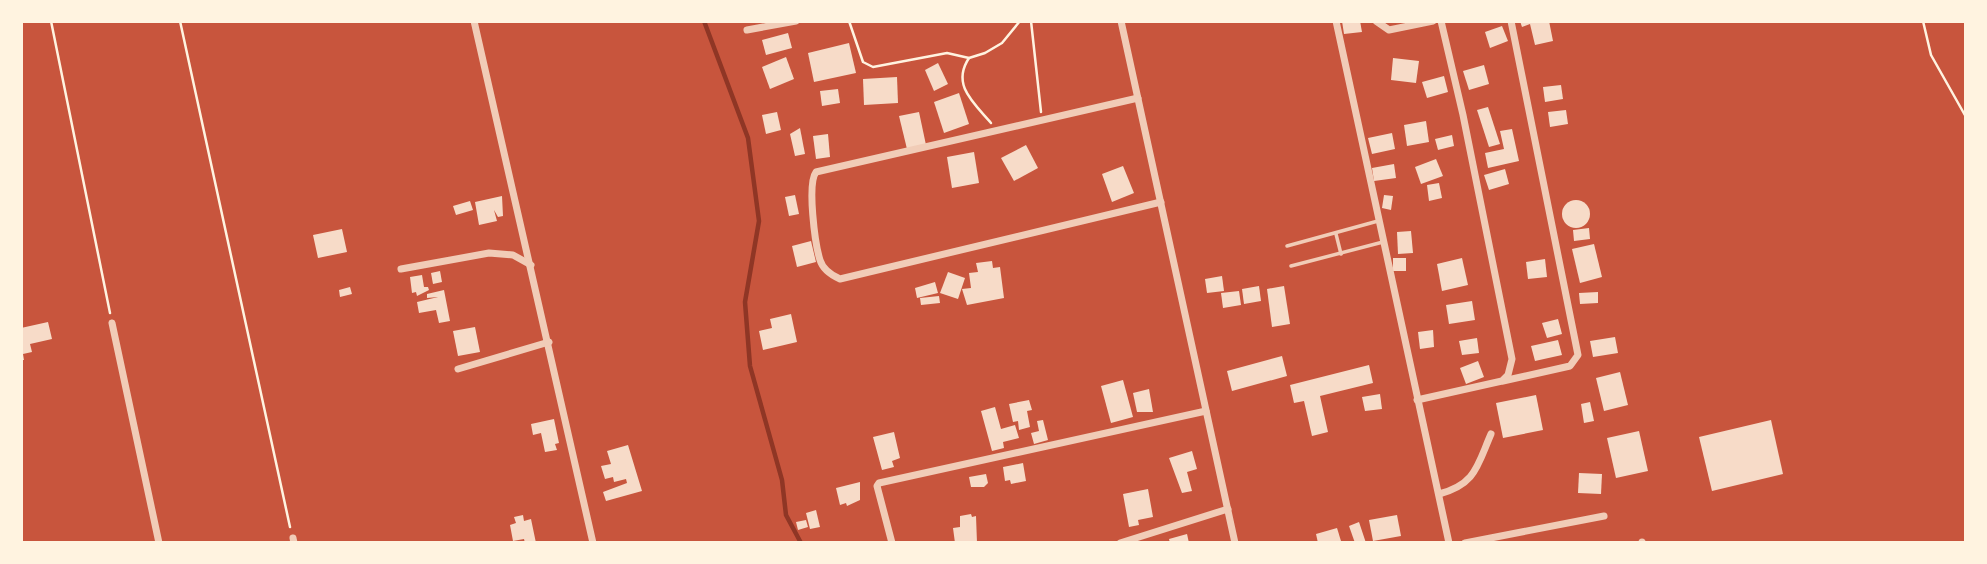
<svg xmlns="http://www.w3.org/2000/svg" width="1987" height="564" font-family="'Sofia Sans Condensed',sans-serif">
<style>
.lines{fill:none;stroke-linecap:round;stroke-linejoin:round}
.stream{stroke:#8f3625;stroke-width:4.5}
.building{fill:#f7dbc8}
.path{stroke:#fff3e0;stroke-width:2.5}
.service{stroke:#f1ccb7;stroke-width:3.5}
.minor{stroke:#f1ccb7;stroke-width:7}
</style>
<rect width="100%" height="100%" fill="#c8553d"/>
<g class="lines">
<!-- stream -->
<path class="stream" d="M704 21 748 138 759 221 745 302 750 366 782 480 786 515 801 543"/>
</g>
<!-- building -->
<g class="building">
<path d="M1342 21H1360L1362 32 1344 34Z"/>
<path d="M1520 21H1549L1553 41 1535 45 1530 24 1522 27Z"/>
<path d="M1502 26 1508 41 1490 48 1485 32Z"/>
<path d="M788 33 792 48 766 55 762 40Z"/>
<path d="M849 43 856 73 814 82 808 53Z"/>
<path d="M786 57 794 79 770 89 762 67Z"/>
<path d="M1393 58 1419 61 1416 83 1391 80Z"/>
<path d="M938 63 948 84 934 91 925 70Z"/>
<path d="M1484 65 1489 84 1469 90 1463 71Z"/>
<path d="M1444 76 1448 92 1427 98 1422 82Z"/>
<path d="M897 77 898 103 864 105 863 79Z"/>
<path d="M1561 85 1563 99 1545 102 1543 87Z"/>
<path d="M838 89 840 103 822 106 820 91Z"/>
<path d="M959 93 969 124 944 133 934 102Z"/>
<path d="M1488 107 1500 144 1489 147 1477 110Z"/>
<path d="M1566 110 1568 124 1550 127 1548 112Z"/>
<path d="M777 112 781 130 766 134 762 115Z"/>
<path d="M919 112 926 145 907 149 899 116Z"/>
<path d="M1426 121 1429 142 1407 146 1404 125Z"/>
<path d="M800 128 805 154 795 156 790 134Z"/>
<path d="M1512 129 1519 161 1488 168 1485 153 1504 149 1500 131Z"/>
<path d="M1392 133 1395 149 1372 154 1368 138Z"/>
<path d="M828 134 830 157 816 159 813 136Z"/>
<path d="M1452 135 1454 146 1438 150 1435 139Z"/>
<path d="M1026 145 1038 168 1014 181 1001 158Z"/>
<path d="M974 152 979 183 952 188 947 157Z"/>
<path d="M1436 159 1443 176 1421 184 1415 167Z"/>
<path d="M1394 164 1396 178 1374 181 1372 168Z"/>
<path d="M1123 166 1134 193 1112 202 1102 174Z"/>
<path d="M1505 169 1509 184 1489 190 1484 175Z"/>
<path d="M1439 183 1442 198 1429 201 1427 185Z"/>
<path d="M795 195 799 214 789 216 785 197Z"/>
<path d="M1384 195 1393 196 1391 210 1382 208Z"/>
<path d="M502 196 503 216 498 217 494 210 497 221 479 225 475 202Z"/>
<circle cx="1576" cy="214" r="14"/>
<path d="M470 201 473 210 456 215 453 206Z"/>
<path d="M1589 228 1590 239 1574 241 1573 230Z"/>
<path d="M342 229 347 252 318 258 313 235Z"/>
<path d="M1411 231 1413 253 1398 254 1397 232Z"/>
<path d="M811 241 816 262 797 267 792 246Z"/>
<path d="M1594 244 1602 277 1580 283 1572 249Z"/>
<rect x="1393" y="258" width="13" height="13"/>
<path d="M1462 258 1468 285 1442 291 1437 264Z"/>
<path d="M1545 259 1547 277 1528 279 1526 262Z"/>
<path d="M992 261 993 268 1000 267 1004 298 967 305 962 289 971 288 969 273 978 272 976 263Z"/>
<path d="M440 271 442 282 433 284 431 273Z"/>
<path d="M948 272 965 278 958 299 940 293Z"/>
<path d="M422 275 424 287H428L429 290 417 296 416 292 412 293 410 277Z"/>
<path d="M1222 276 1224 291 1207 293 1205 279Z"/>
<path d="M935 282 938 293 917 298 915 288Z"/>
<path d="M1259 286 1261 301 1244 304 1242 289Z"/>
<path d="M1284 286 1290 324 1272 327 1267 289Z"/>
<path d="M350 287 352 294 340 297 339 290Z"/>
<path d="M444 290 450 321 439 323 436 310 419 313 417 302 438 297 427 298V294Z"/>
<path d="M1239 291 1241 305 1223 308 1221 293Z"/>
<path d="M1598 292V303L1580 304 1579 293Z"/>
<path d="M939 296 940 303 921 305 920 298Z"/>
<path d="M1472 301 1475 320 1449 324 1446 305Z"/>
<path d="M791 314 797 342 763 350 759 331 772 328 770 319Z"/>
<path d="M1558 319 1562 334 1547 338 1542 323Z"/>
<path d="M48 322 52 339 30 344 32 352 23 354 24 360H21V328Z"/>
<path d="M475 327 480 352 458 356 453 331Z"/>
<path d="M1433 330 1434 347 1420 349 1418 332Z"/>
<path d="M1615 337 1618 353 1593 357 1590 341Z"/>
<path d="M1477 338 1479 353 1462 355 1459 341Z"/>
<path d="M1558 340 1562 355 1535 361 1531 346Z"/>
<path d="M1282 356 1287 376 1232 391 1227 371Z"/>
<path d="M1478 361 1484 377 1466 384 1460 368Z"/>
<path d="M1369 365 1373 383 1320 396 1328 432 1312 436 1304 401 1294 403 1290 385Z"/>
<path d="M1620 372 1628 405 1604 411 1596 378Z"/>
<path d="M1123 380 1133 417 1111 423 1101 386Z"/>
<path d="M1149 389 1153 412H1137L1133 393Z"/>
<path d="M1380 394 1382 409 1365 411 1362 397Z"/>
<path d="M1536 395 1543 430 1503 438 1496 403Z"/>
<path d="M1029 400 1032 410 1027 411 1030 427 1019 430 1018 421 1013 422 1009 404Z"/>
<path d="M1590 402 1594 421 1584 423 1581 404Z"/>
<path d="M995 407 1001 429 1015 425 1019 438 1003 442 1004 448 992 451 981 411Z"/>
<path d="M554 419 559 443 555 444 557 450 545 452 541 433 533 435 531 424Z"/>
<path d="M1043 420 1048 440 1034 444 1031 433 1039 431 1037 421Z"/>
<path d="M1771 420 1783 474 1712 491 1699 437Z"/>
<path d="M1639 431 1648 471 1616 478 1607 438Z"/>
<path d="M894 432 900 458 892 461 894 467 882 470 873 437Z"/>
<path d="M628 445 642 491 606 501 603 492 627 483 626 479 614 482 613 477 605 479 601 466 611 464 607 451Z"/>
<path d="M1192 451 1197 469 1187 472 1192 491 1182 493 1169 458Z"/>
<path d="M1023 463 1026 481 1011 484 1010 480 1005 481 1003 467Z"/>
<path d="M1579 473 1602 474 1601 494 1578 493Z"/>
<path d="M986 474 988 483 984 487H971L969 477Z"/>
<path d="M860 482V500L847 506 846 503 840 505 836 488Z"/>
<path d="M1148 489 1153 517 1138 520 1139 525 1129 527 1123 494Z"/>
<path d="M816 510 820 527 810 529 806 513Z"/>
<path d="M971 514 972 517 976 516 977 543H955L953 528 960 527V516Z"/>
<path d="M523 515 524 521 531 519 536 543H525L524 539 513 541 510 525 516 523 514 517Z"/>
<path d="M1397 515 1401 536 1373 541 1369 520Z"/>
<path d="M806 520 808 527 798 530 796 522Z"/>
<path d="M1359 522 1366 543H1355L1349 526Z"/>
<path d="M1337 528 1341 541 1318 543 1316 534Z"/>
<path d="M1187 534 1189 543H1170L1169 539Z"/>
</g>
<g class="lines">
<!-- path -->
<g class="path">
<path d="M51 21 110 313"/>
<path d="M180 21 290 527"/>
<path d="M849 21 863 62 873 67 947 53 969 58 985 53 1002 43 1020 21"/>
<path d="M1031 21 1041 112"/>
<path d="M1923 21 1931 55 1966 117"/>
<path d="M969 58C951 85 974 103 991 123"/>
</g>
<!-- service -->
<g class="service">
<path d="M1336 234 1341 254"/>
<path d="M1287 246 1378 221"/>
<path d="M1291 266 1383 242"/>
</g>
<!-- minor -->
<g class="minor">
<path d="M474 21 593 543"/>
<path d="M1121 21 1235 543"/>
<path d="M1336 21 1449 543"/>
<path d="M1376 21 1389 30 1433 21"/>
<path d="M747 30 796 21"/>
<path d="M1138 98 816 172C807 184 815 244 820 260 823 270 831 275 840 279L1161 202"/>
<path d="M401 269 489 253 513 255 531 265"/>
<path d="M112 323 159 543"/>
<path d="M458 369 549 342"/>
<path d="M1503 381 1570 366 1578 355 1511 21"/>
<path d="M1417 400 1502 381 1508 375 1512 359 1463 115 1441 21"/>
<path d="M1439 494C1476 484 1477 466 1491 434"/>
<path d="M293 538 294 543"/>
<path d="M1642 542V543"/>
<path d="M892 543 877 486 879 483 1206 411"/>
<path d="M1120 543 1228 509"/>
<path d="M1465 543 1604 516"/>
</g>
</g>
<!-- border -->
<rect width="1987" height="564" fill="none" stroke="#fff3e0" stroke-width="46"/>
</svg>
